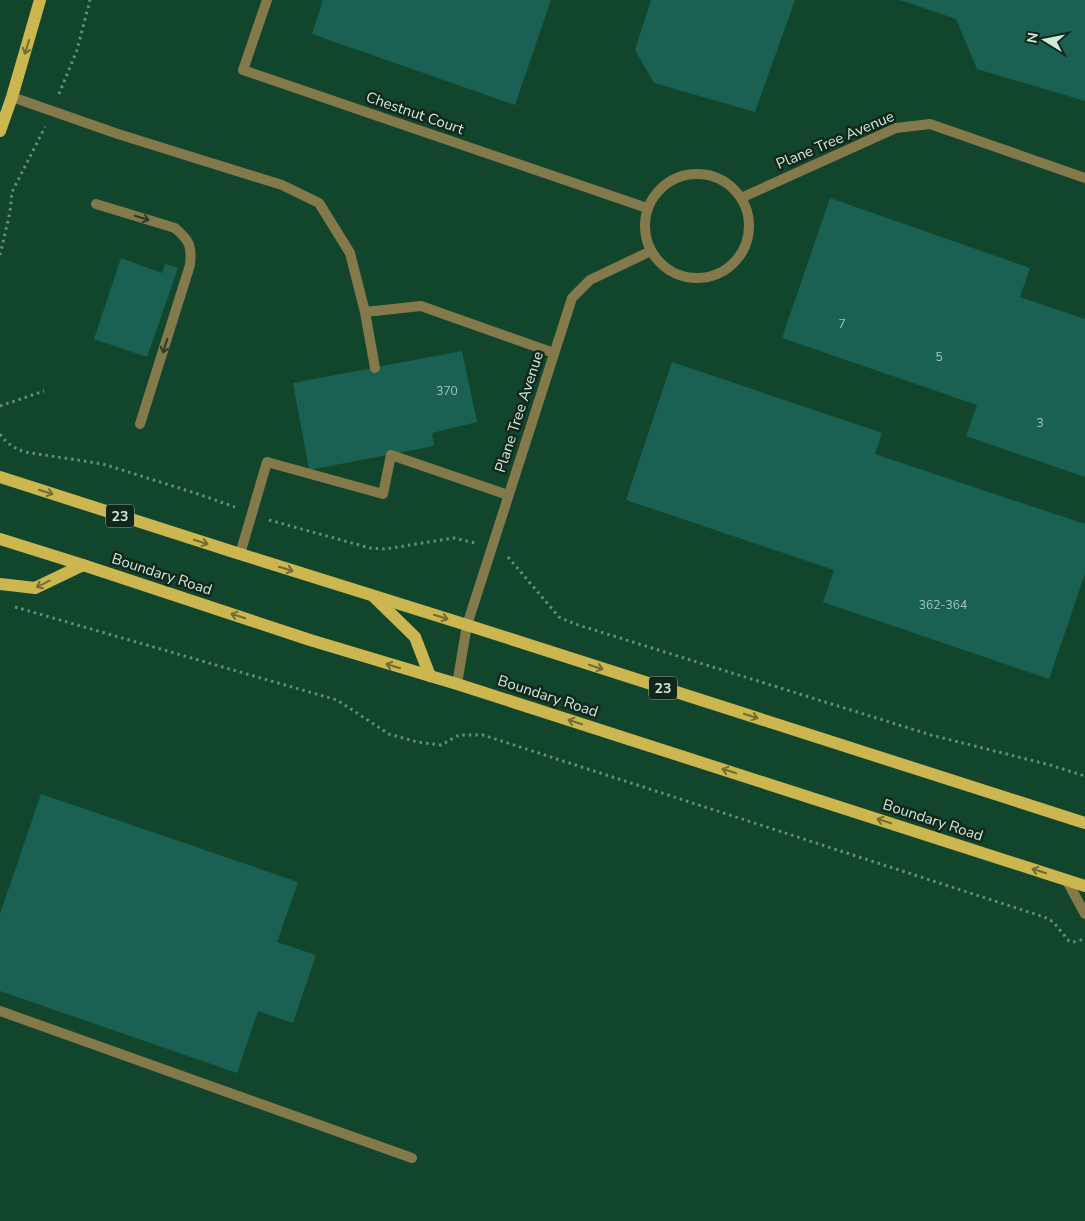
<svg xmlns="http://www.w3.org/2000/svg" width="1085" height="1221" font-family="'Nunito Sans',sans-serif">
<style>
.building{fill:#1b6153}
.lines{fill:none;stroke-linecap:round;stroke-linejoin:round}
.path{stroke:#658e78;stroke-width:3;stroke-dasharray:2.5 4;stroke-linecap:butt}
.lane{stroke:#84794b;stroke-width:10}
.street{stroke:#84794b;stroke-width:10}
.primary{stroke:#cbb64f;stroke-width:12}
.oneway{stroke:#6e6e35}
.oneway2{stroke:#2e3c27}
.labels{text-anchor:middle;stroke-width:5;stroke-linejoin:round;paint-order:stroke}
.number-label{font-size:12px;fill:#a2c8b8}
.shield{fill:#12271b;stroke:#96b0a0;stroke-width:1}
.shield-label{font-size:14px;font-weight:bold;fill:#cfead9}
.street-label{font-size:15px;fill:#cfead9;stroke:#12271b}
</style>
<rect width="100%" height="100%" fill="#11462c"/>
<!-- building -->
<g class="building">
<path d="M323 0H551L515 105 312 34Z"/>
<path d="M651 0H795L755 112 654 83 635 50Z"/>
<path d="M900 0H1085V101L977 69 956 19Z"/>
<path d="M830 198 1030 268 1020 297 1085 319V477L966 436 977 405 782 338Z"/>
<path d="M121 258 162 273 165 264 178 268 147 357 94 339Z"/>
<path d="M462 351 477 422 432 433 434 446 309 470 293 383Z"/>
<path d="M672 362 882 433 875 454 1085 524V574L1049 679 823 602 834 570 626 500Z"/>
<path d="M41 794 298 882 277 942 316 955 293 1023 258 1011 237 1073 0 991V914Z"/>
</g>
<g class="lines">
<!-- path -->
<g class="path">
<path d="M59 94 77 50 90 0"/>
<path d="M0 255 10 212 12 192 45 127"/>
<path d="M0 406 44 391"/>
<path d="M0 434C7 444 14 448 25 452L103 464 195 493 235 507"/>
<path d="M269 520 370 548 385 549 454 538 475 543"/>
<path d="M508 557 559 617 575 624 931 735 1050 765 1085 776"/>
<path d="M15 607 337 700 389 734 417 742 441 745 459 735H483L1041 916 1049 919 1054 923 1069 941 1073 942 1085 939"/>
</g>
<!-- lane -->
<g class="lane">
<path d="M12 97 118 134 282 185 319 203 350 253 365 312 375 368"/>
<path d="M96 204 175 228C190 241 192 246 190 265L140 424"/>
<path d="M365 312 421 306 554 353"/>
<path d="M240 554 267 462 383 494 391 455 508 495"/>
<path d="M0 1011 412 1158"/>
</g>
<!-- street -->
<g class="street">
<path d="M267 0 243 70 647 208"/>
<circle cx="697" cy="226" r="52"/>
<path d="M741 198 896 128 930 124 1085 178"/>
<path d="M457 684 467 625 572 298 590 280 651 251"/>
<path d="M1066 879 1085 914"/>
</g>
<!-- primary -->
<g class="primary">
<path d="M0 131 12 97 40 0"/>
<path d="M0 477 240 554 467 625 1085 823"/>
<path d="M0 539 83 565 310 640 457 684 1085 886"/>
<path d="M0 584 35 588 83 565"/>
<path d="M374 597 415 637 430 676"/>
</g>
</g>
<!-- one-way arrows -->
<defs><path id="oneway-shaft" d="M-6 0H5M1.5-3L5.5 0L1.5 3" fill="none" stroke-width="1.6" stroke-linecap="round" stroke-linejoin="round" transform="scale(1.25)"/></defs>
<g class="oneway">
<use href="#oneway-shaft" transform="translate(27 47) rotate(107)"/>
<use href="#oneway-shaft" transform="translate(46 492) rotate(18)"/>
<use href="#oneway-shaft" transform="translate(201 542) rotate(18)"/>
<use href="#oneway-shaft" transform="translate(286 569) rotate(17)"/>
<use href="#oneway-shaft" transform="translate(43 584) rotate(153)"/>
<use href="#oneway-shaft" transform="translate(238 616) rotate(-162)"/>
<use href="#oneway-shaft" transform="translate(441 617) rotate(17)"/>
<use href="#oneway-shaft" transform="translate(393 666) rotate(-163)"/>
<use href="#oneway-shaft" transform="translate(596 667) rotate(18)"/>
<use href="#oneway-shaft" transform="translate(751 716) rotate(18)"/>
<use href="#oneway-shaft" transform="translate(575 722) rotate(-162)"/>
<use href="#oneway-shaft" transform="translate(729 771) rotate(-162)"/>
<use href="#oneway-shaft" transform="translate(884 821) rotate(-162)"/>
<use href="#oneway-shaft" transform="translate(1039 871) rotate(-162)"/>
</g>
<g class="oneway2">
<use href="#oneway-shaft" transform="translate(142 218) rotate(17)"/>
<use href="#oneway-shaft" transform="translate(165 346) rotate(108)"/>
</g>
<g class="labels">
<!-- number labels -->
<g class="number-label">
<text x="842" y="328">7</text>
<text x="939" y="361">5</text>
<text x="447" y="395">370</text>
<text x="1040" y="427">3</text>
<text x="943" y="609">362-364</text>
</g>
<!-- shield labels -->
<g class="shield">
<rect x="106" y="504.5" width="28" height="23" rx="4"/>
<rect x="649" y="676.5" width="28" height="23" rx="4"/>
</g>
<g class="shield-label">
<text x="120" y="521">23</text>
<text x="663" y="693">23</text>
</g>
<!-- street labels -->
<g class="street-label">
<text transform="translate(415 113) rotate(19)" y="5">Chestnut Court</text>
<text transform="translate(835 140) rotate(-23)" y="5">Plane Tree Avenue</text>
<text transform="translate(519 412) rotate(-72)" y="5">Plane Tree Avenue</text>
<text transform="translate(162 574) rotate(18)" y="5">Boundary Road</text>
<text transform="translate(548 696) rotate(18)" y="5">Boundary Road</text>
<text transform="translate(933 820) rotate(18)" y="5">Boundary Road</text>
</g>
</g>
<!-- north arrow -->
<g transform="translate(1045 40) rotate(280)" stroke="#12271b" stroke-width="4" paint-order="stroke">
<path d="M0-4L9 19L0 12L-9 19Z" fill="#cfead9"/>
<text y="-8" font-size="14" font-weight="bold" text-anchor="middle" fill="#cfead9">N</text>
</g>
</svg>
